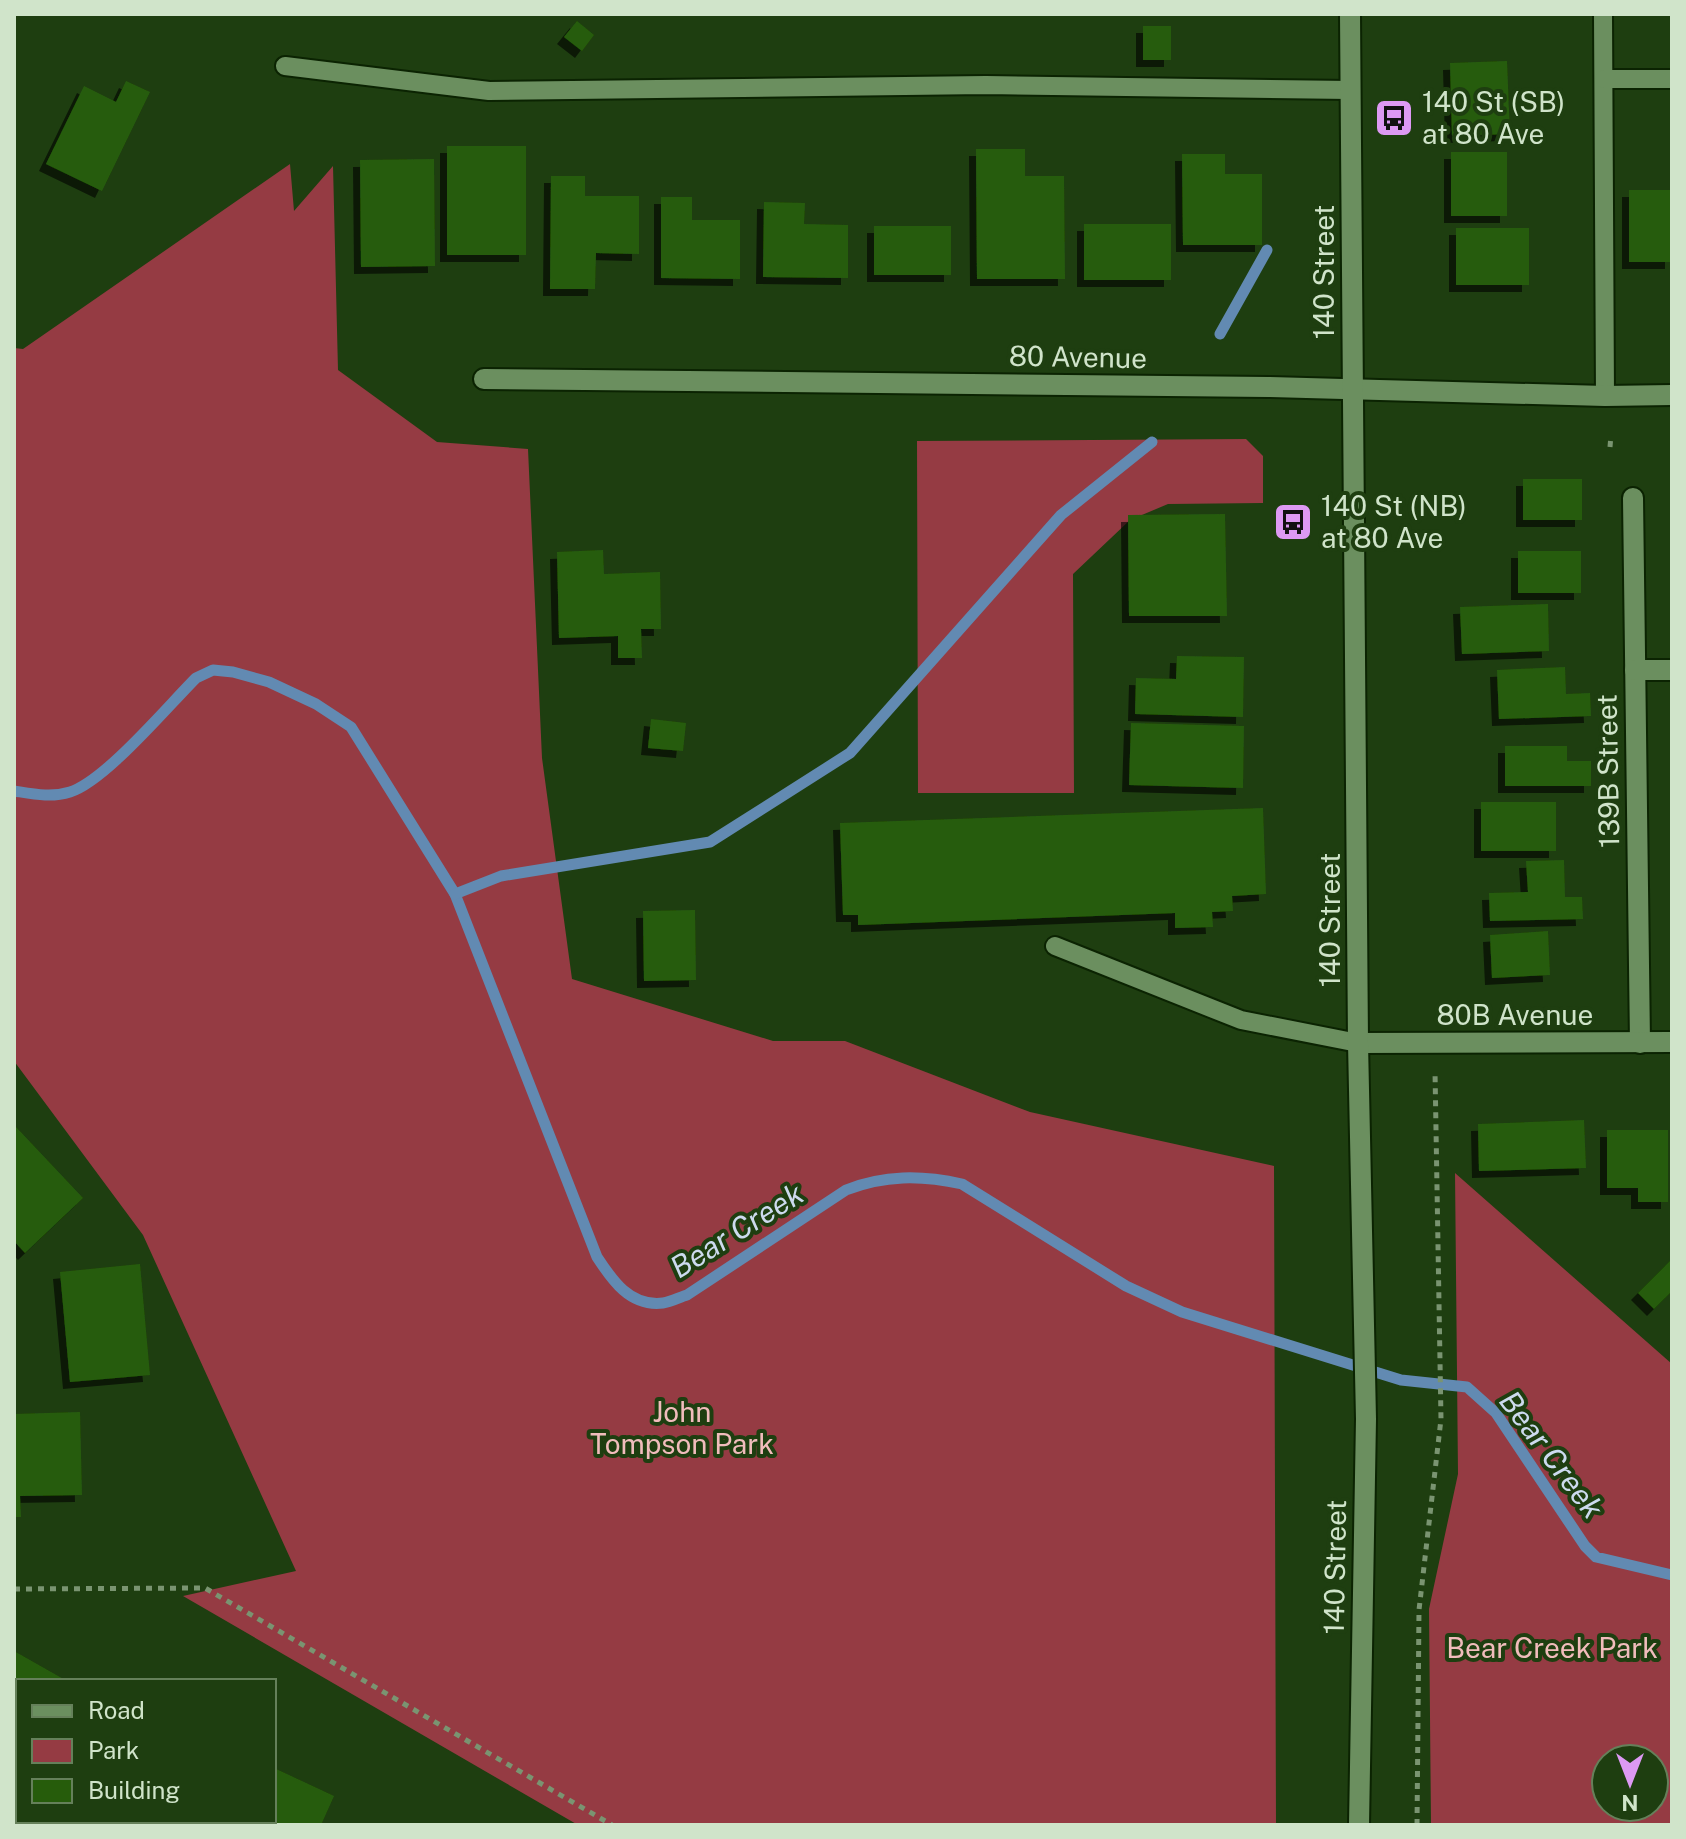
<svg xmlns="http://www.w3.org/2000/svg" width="1686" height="1839" font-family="'Public Sans',sans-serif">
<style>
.green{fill:#953b43;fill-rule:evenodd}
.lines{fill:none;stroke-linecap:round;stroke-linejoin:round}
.stream{stroke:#628ab2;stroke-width:11}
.building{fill:#265c0b;filter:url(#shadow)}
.service-casing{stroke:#0b2302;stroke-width:22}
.minor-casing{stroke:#0b2302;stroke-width:24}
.secondary-casing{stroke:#0b2302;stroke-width:24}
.path{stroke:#7a9471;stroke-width:5;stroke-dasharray:6 6;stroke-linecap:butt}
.service{stroke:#6b8f5f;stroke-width:18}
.minor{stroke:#6b8f5f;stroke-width:20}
.secondary{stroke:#6b8f5f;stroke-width:20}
.labels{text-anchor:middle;stroke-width:8;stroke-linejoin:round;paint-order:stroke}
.poi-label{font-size:28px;fill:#d0e4ca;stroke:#1e3e10;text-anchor:start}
.street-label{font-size:28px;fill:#d0e4ca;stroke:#1e3e10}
.park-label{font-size:28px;fill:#f1bcbc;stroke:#1e3e10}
.water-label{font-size:30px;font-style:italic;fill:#cddaee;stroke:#1e3e10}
</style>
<defs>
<filter id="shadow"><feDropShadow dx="-7" dy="7" stdDeviation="0" flood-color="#0009"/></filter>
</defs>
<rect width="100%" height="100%" fill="#1e3e10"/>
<!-- green -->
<g class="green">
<path d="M290 164 294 211 333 166 338 370 437 442 528 449 542 758 572 979 773 1041H845L1030 1112 1274 1166 1276 1825H578L183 1596 296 1571 143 1235 14 1061V348L23 349Z"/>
<path d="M1246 439 1263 456V503L1168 504 1130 520 1073 574 1074 793H918L917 441Z"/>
<path d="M1455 1173 1672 1364V1825H1431L1429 1609 1458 1474ZM1654 1759V1807H1606V1759Z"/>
</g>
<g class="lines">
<!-- stream -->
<g class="stream">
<path d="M1220 334 1267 250"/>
<path d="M14 791C33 794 51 798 70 792 105 781 167 707 196 678L213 670 233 672 269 682 316 704 351 727 455 894 597 1257C612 1280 630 1307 663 1303 671 1302 680 1297 687 1295L846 1190C884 1175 921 1175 962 1184L1126 1286 1182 1312 1401 1380 1467 1387 1496 1413 1585 1546 1596 1557 1672 1575"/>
<path d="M455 894 501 876 710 842 850 753 1061 515 1152 442"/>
</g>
</g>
<!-- building -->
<g class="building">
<path d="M577 21 594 35 582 51 564 37Z"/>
<rect x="1143" y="26" width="28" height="34"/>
<path d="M1507 61 1510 134 1452 136 1450 63Z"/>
<path d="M126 81 150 92 102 191 46 164 84 86 116 102Z"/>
<rect x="447" y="146" width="79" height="109"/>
<path d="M976 149H1025V176H1064L1065 279H977Z"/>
<rect x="1451" y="152" width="56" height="64"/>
<path d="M1182 154H1225V174H1262V245H1183Z"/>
<path d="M434 159 435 266 361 267 360 160Z"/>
<path d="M551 176H585V196H639V254L596 253 595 289H550Z"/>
<rect x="1629" y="190" width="43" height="72"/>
<path d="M661 197H692V220H740V279L661 278Z"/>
<path d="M764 202 805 203 804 224 848 225V278L763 277Z"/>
<rect x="1084" y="224" width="87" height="56"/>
<rect x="874" y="226" width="77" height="49"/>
<rect x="1456" y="228" width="73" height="57"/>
<rect x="1523" y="479" width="59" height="41"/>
<path d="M1225 514 1227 616H1129L1128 515Z"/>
<path d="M603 550 604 574 660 572 661 629H641L642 658H618V636L559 638 557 552Z"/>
<rect x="1518" y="551" width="63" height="42"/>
<path d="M1548 604 1549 651 1462 654 1460 607Z"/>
<path d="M1177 656 1244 657 1243 717 1135 714 1136 678 1176 679Z"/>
<path d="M1565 667 1566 694 1590 693 1591 716 1499 719 1497 670Z"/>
<path d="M651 719 686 723 683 751 648 748Z"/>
<path d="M1131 723 1244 726 1243 788 1129 785Z"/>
<path d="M1505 746H1567V761H1591V786H1505Z"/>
<rect x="1481" y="802" width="75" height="49"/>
<path d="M1263 808 1266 894 1232 896 1233 911 1212 912 1213 927 1175 928V913L858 925V915H843L840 823Z"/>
<path d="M1564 860 1565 897H1582L1583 919 1490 921 1489 893 1528 892 1526 861Z"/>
<path d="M695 910 696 980 644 981 643 911Z"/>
<path d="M1548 931 1550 975 1492 978 1490 935Z"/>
<path d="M1584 1120 1586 1168 1479 1171 1478 1124Z"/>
<path d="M16 1127 83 1198 25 1253 14 1241Z"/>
<path d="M1607 1130H1668V1202H1638V1188H1607Z"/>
<path d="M1672 1259V1291L1654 1309 1638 1293Z"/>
<path d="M140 1264 150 1375 70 1382 60 1272Z"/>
<path d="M80 1412 82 1495 20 1496 21 1517H14V1414Z"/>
<path d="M14 1651 67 1681H18V1714L14 1712Z"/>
<path d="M18 1720V1752L14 1750V1727Z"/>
<path d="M274 1768 334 1796 321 1825H198L200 1821H274Z"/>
</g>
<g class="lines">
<defs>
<g id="service">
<path d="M1603 14 1605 396"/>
<path d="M285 66 489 91 986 85 1350 90"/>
<path d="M1604 79H1672"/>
<path d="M1055 946 1241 1020 1358 1043"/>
</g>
<g id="minor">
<path d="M484 379 1268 387 1605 396 1672 395"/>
<path d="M1633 498 1640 1043"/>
<path d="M1635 670H1672"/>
<path d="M1358 1043 1672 1042"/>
</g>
<path id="secondary" d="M1350 14 1358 1043 1366 1419 1359 1825"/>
</defs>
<!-- service casing -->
<use href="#service" class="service-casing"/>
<!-- minor casing -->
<use href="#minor" class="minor-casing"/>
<!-- secondary casing -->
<use href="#secondary" class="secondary-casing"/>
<!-- path -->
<g class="path">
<path d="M1610 447 1611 435"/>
<path d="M14 1589 205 1588 612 1825"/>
<path d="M1417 1825 1419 1610 1441 1419 1435 1071"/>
</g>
<!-- service -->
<use href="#service" class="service"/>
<!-- minor -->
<use href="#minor" class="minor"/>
<!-- secondary -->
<use href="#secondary" class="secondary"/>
</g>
<!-- icons -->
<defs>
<symbol id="bus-square" viewBox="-11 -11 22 22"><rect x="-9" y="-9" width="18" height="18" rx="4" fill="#dd99f3" stroke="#1e3e10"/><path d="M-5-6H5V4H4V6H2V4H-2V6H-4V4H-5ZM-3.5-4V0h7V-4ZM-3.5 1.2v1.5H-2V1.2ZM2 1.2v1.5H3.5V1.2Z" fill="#111"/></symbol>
</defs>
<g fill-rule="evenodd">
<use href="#bus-square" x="1372" y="96" width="44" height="44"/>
<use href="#bus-square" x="1271" y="500" width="44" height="44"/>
</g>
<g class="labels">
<!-- poi labels -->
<g class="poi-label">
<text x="1422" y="112">140 St (SB)<tspan x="1422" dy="32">at 80 Ave</tspan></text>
<text x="1321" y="516">140 St (NB)<tspan x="1321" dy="32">at 80 Ave</tspan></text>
</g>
<!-- street labels -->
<g class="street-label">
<text transform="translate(1324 272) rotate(-90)" y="10">140 Street</text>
<text transform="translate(1078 357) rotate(1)" y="10">80 Avenue</text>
<text transform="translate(1608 771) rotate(-91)" y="10">139B Street</text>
<text transform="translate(1330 920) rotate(-90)" y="10">140 Street</text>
<text x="1515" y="1025">80B Avenue</text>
<text transform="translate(1335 1567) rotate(-89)" y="10">140 Street</text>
</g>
<!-- park labels -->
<g class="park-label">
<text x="682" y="1422">John<tspan x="682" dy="32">Tompson Park</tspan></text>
<text x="1552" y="1658">Bear Creek Park</text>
</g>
<!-- water labels -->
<g class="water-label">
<text transform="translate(737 1231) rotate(-32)" y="10">Bear Creek</text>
<text transform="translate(1551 1455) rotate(53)" y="10">Bear Creek</text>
</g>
</g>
<!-- border -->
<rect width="1686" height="1839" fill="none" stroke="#d0e4ca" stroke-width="32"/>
<!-- legend -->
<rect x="16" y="1679" width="260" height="144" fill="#1e3e10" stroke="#65805a" stroke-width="2"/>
<rect x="32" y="1705" width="40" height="12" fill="#6b8f5f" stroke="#65805a" stroke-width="2"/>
<text x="88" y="1719" font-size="24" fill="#d0e4ca">Road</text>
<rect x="32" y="1739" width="40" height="24" fill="#953b43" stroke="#65805a" stroke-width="2"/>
<text x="88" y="1759" font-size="24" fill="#d0e4ca">Park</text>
<rect x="32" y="1779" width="40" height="24" fill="#265c0b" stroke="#65805a" stroke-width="2"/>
<text x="88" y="1799" font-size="24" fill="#d0e4ca">Building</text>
<!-- north arrow -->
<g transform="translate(1630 1783) rotate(180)"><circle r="38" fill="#1e3e10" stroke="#65805a" stroke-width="2"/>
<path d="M0-6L14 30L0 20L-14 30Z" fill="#dd99f3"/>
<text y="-12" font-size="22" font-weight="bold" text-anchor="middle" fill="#d0e4ca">N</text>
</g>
</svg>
